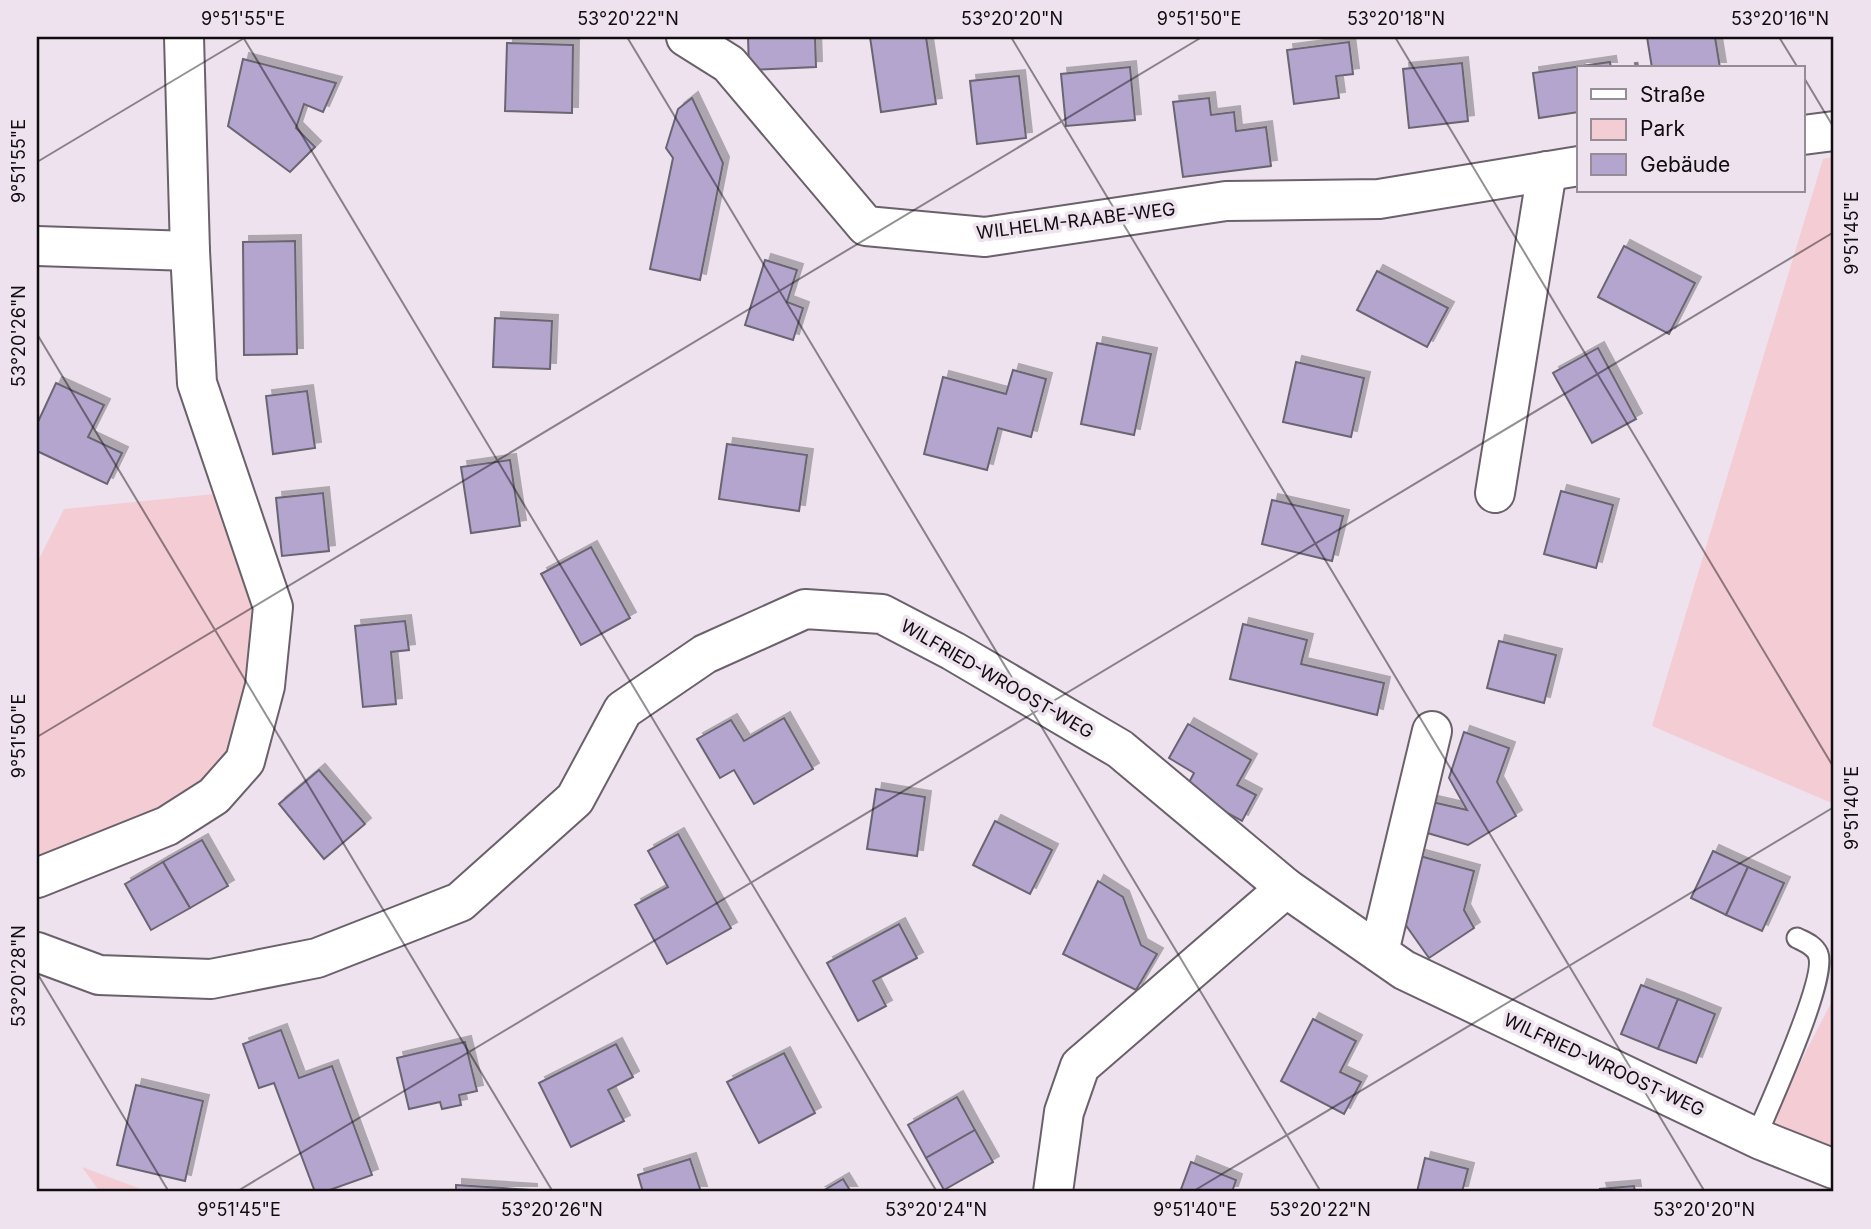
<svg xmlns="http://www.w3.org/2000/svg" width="1871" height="1229" font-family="Inter,sans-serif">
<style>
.green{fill:#f4ccd4}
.building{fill:#b3a5cd;stroke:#6a6572;stroke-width:2;filter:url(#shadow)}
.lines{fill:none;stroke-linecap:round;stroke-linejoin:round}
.service-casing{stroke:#6a616b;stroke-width:23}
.minor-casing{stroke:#6a616b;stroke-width:42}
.path{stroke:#807880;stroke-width:4.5;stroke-dasharray:3.5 5;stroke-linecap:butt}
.service{stroke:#fff;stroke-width:19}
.minor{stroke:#fff;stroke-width:38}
.ticks{fill:none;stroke:#100c10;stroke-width:2;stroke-opacity:0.45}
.labels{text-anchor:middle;stroke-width:7;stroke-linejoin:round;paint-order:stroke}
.street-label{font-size:18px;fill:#100c10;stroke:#ede2ee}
.neatline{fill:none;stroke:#100c10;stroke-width:2.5}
.ticks-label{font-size:18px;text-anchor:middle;fill:#100c10}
</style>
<defs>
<filter id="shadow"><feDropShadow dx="6" dy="-6" stdDeviation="0" flood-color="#0004"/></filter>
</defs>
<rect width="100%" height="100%" fill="#ede2ee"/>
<!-- green -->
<g class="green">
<path d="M1834 157V804L1652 726 1823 159Z"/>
<path d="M234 492 273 607 245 761 37 878V563L64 509Z"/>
<path d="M1834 997V1156L1767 1128Z"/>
<path d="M82 1167 149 1192H100Z"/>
</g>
<!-- building -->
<g class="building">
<path d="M748 37H815L816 67 749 70Z"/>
<path d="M870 37H926L936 104 881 112Z"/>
<path d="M1647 37H1715L1720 68H1652Z"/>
<path d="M1349 42 1353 74 1336 76 1339 98 1294 104 1287 50Z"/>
<path d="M507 43 573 45 572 113 505 111Z"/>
<path d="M243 59 336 83 323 112 304 104 296 128 315 147 290 172 228 126Z"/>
<path d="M1610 62 1611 68H1579V112L1539 118 1533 73Z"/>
<path d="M1462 63 1468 121 1409 128 1403 69Z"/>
<path d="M1130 67 1135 120 1066 126 1061 74Z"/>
<path d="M1019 76 1026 138 977 144 970 81Z"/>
<path d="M692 98 723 163 700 280 650 269 673 158 666 148 678 109Z"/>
<path d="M1209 98 1211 115 1234 112 1236 131 1266 127 1271 166 1183 177 1173 102Z"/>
<path d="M295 241 297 354 244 355 243 242Z"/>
<path d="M1624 246 1695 283 1669 334 1598 297Z"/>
<path d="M765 260 797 270 787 302 803 308 793 340 745 325Z"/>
<path d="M1377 271 1448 308 1427 347 1357 310Z"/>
<path d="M495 318 552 321 550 369 493 367Z"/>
<path d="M1097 343 1151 354 1134 435 1081 424Z"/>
<path d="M1598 348 1636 419 1592 443 1553 373Z"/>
<path d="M1296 362 1364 378 1351 437 1283 422Z"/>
<path d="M1013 370 1046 379 1031 437 998 428 987 470 924 454 943 377 1006 394Z"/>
<path d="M56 383 104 405 88 437 122 453 107 484 37 451V424Z"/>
<path d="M307 391 315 448 273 454 266 396Z"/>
<path d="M727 444 807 455 799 511 719 499Z"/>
<path d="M510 460 520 526 471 533 461 467Z"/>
<path d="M1561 491 1613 505 1596 568 1544 554Z"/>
<path d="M323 493 329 551 282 556 276 498Z"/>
<path d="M1272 500 1343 516 1332 561 1262 544Z"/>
<path d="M591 547 630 618 581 645 541 574Z"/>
<path d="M405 621 409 650 391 652 396 704 363 707 355 626Z"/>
<path d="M1243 624 1307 640 1301 664 1384 683 1377 715 1230 679Z"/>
<path d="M1499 641 1556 655 1544 703 1487 688Z"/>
<path d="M784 718 813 769 754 804 734 770 720 778 697 739 731 720 744 741Z"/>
<path d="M1188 724 1251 760 1237 785 1256 795 1242 821 1185 790 1194 773 1169 758Z"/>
<path d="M1464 732 1509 748 1497 782 1516 816 1468 845 1424 832 1432 802 1467 810 1449 778Z"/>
<path d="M319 770 365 824 324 859 279 804Z"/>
<path d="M876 789 925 797 917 856 867 849Z"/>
<path d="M995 821 1052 850 1030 894 973 865Z"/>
<path d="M678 834 731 928 667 964 635 905 668 887 648 851Z"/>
<path d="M202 840 228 886 190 908 163 862Z"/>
<path d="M1713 851 1748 867 1726 915 1691 898Z"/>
<path d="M1420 856 1474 871 1464 910 1474 928 1429 958 1405 924Z"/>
<path d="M163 862 190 908 151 930 125 884Z"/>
<path d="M1748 867 1784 883 1762 931 1726 915Z"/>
<path d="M1098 881 1123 897 1141 945 1157 954 1136 990 1063 954Z"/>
<path d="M899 924 917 958 873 981 886 1006 858 1021 827 963Z"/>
<path d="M1641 985 1678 999 1658 1049 1621 1034Z"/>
<path d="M1678 999 1715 1014 1696 1063 1658 1049Z"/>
<path d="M1313 1019 1356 1041 1340 1072 1361 1082 1344 1114 1281 1081Z"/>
<path d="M281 1030 299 1078 332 1066 372 1175 324 1192H315L274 1083 259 1088 243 1044Z"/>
<path d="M465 1042 477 1091 459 1095 461 1105 442 1109 440 1102 409 1109 397 1058Z"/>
<path d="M616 1044 633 1077 608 1090 624 1121 571 1147 539 1083Z"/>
<path d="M784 1053 815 1113 759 1143 727 1082Z"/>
<path d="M136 1085 203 1101 185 1181 117 1165Z"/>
<path d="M957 1097 975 1130 926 1158 908 1125Z"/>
<path d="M975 1130 993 1162 944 1190 926 1158Z"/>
<path d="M1425 1158 1468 1169 1462 1192H1417Z"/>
<path d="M690 1159 701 1192H643L638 1175Z"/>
<path d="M1191 1162 1236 1180 1232 1192H1180Z"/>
<path d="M843 1179 851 1192H821Z"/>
<path d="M456 1185 531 1190V1192H456Z"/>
<path d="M1634 1186 1635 1192H1601L1600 1189Z"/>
</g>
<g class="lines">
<defs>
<path id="service" d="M1756 1137C1768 1108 1828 978 1818 954 1814 945 1805 942 1797 938"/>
<g id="minor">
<path d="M686 37 729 64 866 226 985 237 1226 201 1379 199 1579 166"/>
<path d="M1803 135 1834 131"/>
<path d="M37 246 190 251"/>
<path d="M1495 493 1547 171"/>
<path d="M37 878 167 826 214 796 245 761 265 686 273 607 197 383 190 251 184 37"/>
<path d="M37 952 99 975 211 979 317 958 460 902 575 799 623 710 705 654 805 609 882 614 953 651 1120 749 1286 888 1404 970 1761 1140 1834 1169"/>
<path d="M1379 952 1432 731"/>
<path d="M1053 1192 1064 1112 1080 1066 1286 888"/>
</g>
</defs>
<!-- service casing -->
<use href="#service" class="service-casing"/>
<!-- minor casing -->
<use href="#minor" class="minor-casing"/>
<!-- path -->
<path class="path" d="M1636 62 1637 68"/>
<!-- service -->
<use href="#service" class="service"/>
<!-- minor -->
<use href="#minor" class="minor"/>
</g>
<!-- ticks -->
<path class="ticks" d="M243 37 937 1192M627 37 1321 1192M1011 37 1705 1192M1395 37 1834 768M1779 37 1798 68M1803 76 1834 128M37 162 246 37M37 334 553 1192M37 737 1202 37M37 973 169 1192M236 1192 1834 232M1192 1192 1834 807"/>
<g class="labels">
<!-- street labels -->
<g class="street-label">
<text transform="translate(1076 221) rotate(-7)" y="6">WILHELM-RAABE-WEG</text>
<text transform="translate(997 679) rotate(30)" y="6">WILFRIED-WROOST-WEG</text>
<text transform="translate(1604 1065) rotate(25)" y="6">WILFRIED-WROOST-WEG</text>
</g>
</g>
<!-- border -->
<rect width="1871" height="1229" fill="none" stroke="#ede2ee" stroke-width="77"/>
<!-- legend -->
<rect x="1577" y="66" width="228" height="126" fill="#ede2ee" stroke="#958c95" stroke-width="2"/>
<rect x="1591" y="89" width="35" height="10" fill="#ffffff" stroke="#958c95" stroke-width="2"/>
<text x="1640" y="102" font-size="21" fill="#100c10">Straße</text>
<rect x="1591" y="119" width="35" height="21" fill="#f4ccd4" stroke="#958c95" stroke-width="2"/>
<text x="1640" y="136" font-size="21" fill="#100c10">Park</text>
<rect x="1591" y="154" width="35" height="21" fill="#b3a5cd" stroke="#958c95" stroke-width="2"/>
<text x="1640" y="172" font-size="21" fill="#100c10">Gebäude</text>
<rect x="38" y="38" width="1794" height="1152" class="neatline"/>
<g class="ticks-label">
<text x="243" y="25">9°51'55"E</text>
<text x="628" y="25">53°20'22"N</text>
<text x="1012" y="25">53°20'20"N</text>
<text x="1199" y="25">9°51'50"E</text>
<text x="1396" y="25">53°20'18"N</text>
<text x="1780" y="25">53°20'16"N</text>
<text transform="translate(19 161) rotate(-90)" y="6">9°51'55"E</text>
<text transform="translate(1852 233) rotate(-90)" y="6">9°51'45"E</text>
<text transform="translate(19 336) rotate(-90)" y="6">53°20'26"N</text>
<text transform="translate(19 736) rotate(-90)" y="6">9°51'50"E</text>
<text transform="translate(1852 808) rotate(-90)" y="6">9°51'40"E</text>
<text transform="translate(19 976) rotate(-90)" y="6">53°20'28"N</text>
<text x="239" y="1216">9°51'45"E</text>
<text x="552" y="1216">53°20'26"N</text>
<text x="936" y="1216">53°20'24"N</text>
<text x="1195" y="1216">9°51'40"E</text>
<text x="1320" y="1216">53°20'22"N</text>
<text x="1704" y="1216">53°20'20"N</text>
</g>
</svg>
